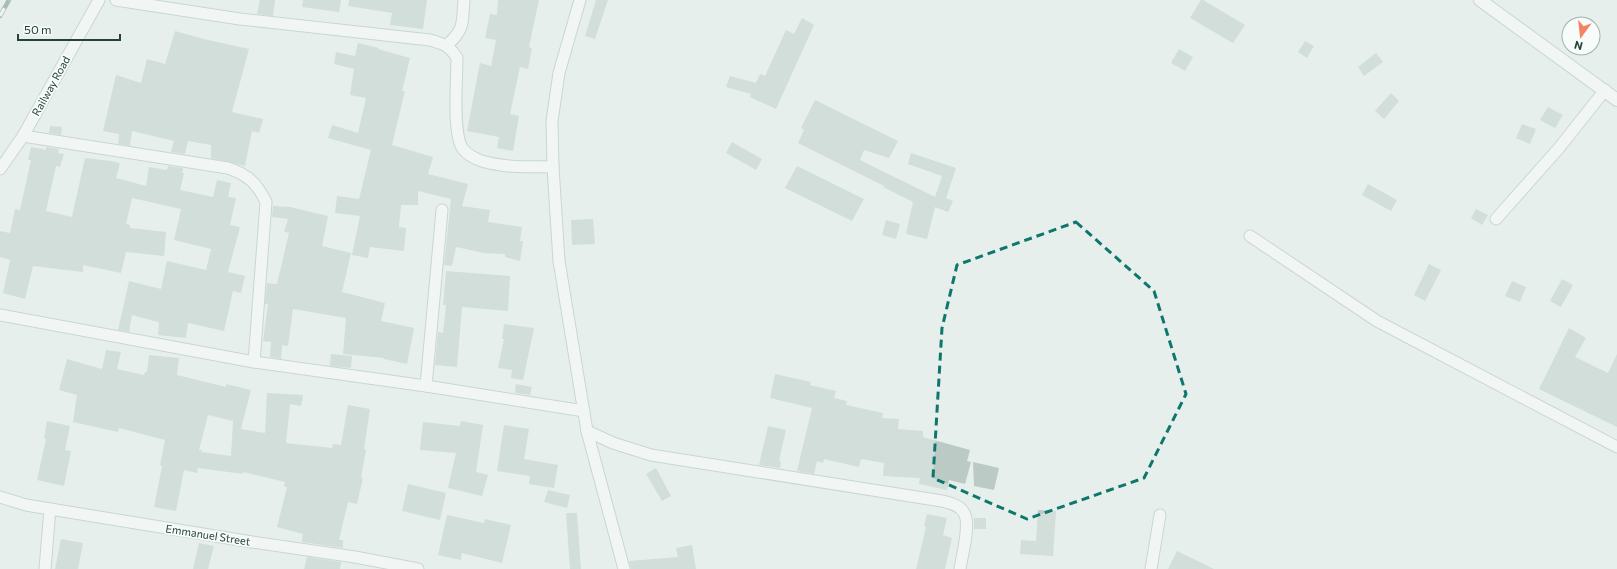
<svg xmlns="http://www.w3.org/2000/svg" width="1617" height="569" font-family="Commissioner,sans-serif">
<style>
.building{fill:#bbcac4;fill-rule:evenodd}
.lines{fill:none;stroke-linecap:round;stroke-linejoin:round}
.minor-casing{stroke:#a8b8b2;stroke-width:13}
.secondary-casing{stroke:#a4bbb3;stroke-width:14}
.minor{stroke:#fff;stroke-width:11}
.secondary{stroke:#fff;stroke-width:12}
.rail-casing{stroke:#5f7d75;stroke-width:4.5}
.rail{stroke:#f7fbf9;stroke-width:3;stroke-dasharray:9;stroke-linecap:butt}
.marked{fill:none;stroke:#0f766e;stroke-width:3;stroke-dasharray:8 5;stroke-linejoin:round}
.labels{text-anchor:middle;stroke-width:3.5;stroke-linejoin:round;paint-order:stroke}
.street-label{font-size:11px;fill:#24423a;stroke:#f7fbf9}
</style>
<rect width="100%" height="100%" fill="#e6efeb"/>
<!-- building -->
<g class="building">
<path d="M260 0H275L273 16 257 14Z"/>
<path d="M303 0H341L339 12 302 7Z"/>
<path d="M349 0H427L423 29 390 25 392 13 348 6Z"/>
<path d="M498 0H539L529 47 532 48 528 69 520 67 510 114 519 116 513 151 497 148 499 137 467 131 480 63 491 66 496 40 485 38 490 14 497 15Z"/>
<path d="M596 0H608L595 39 585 36Z"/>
<path d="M1201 0H1203L1245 25 1233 43 1190 18Z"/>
<path d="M802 18 814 25 776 109 750 97 751 94 726 87 730 76 756 83 760 74 765 76 786 30 794 34Z"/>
<path d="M175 31 208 40 249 49 232 112 263 119 259 133 252 131 245 166 211 158V145L188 141 185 154 171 152 174 141 132 131 130 146 118 144 119 134 103 131 116 75 141 83 147 59 165 64Z"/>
<path d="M1305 41 1314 46 1307 58 1298 52Z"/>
<path d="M358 43 379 48 378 49 410 58 402 91H405L392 145 433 157 428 174 468 184 462 206 490 210 488 222 522 227 520 241H523L520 261 505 257V254L484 253 456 247 452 266 444 265 451 199 418 191V205H401L399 227 406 228 404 251 370 247 368 258 352 255 360 216 335 213 337 196 359 199 371 150 328 138 332 125 358 133 366 98 350 95 354 69 334 64 336 52 355 56Z"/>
<path d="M1179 49 1193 57 1185 71 1171 63Z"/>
<path d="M1376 53 1383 62 1364 76 1358 67Z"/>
<path d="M1391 93 1399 101 1384 119 1375 111Z"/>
<path d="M815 100 898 141 889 158 864 150 860 160 935 197 942 176 908 164 911 153 956 168 946 198 953 201 948 212 935 207 927 239 906 234 913 202 883 187 884 186 798 143 804 130 801 128Z"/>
<path d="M1548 107 1563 115 1555 128 1540 120Z"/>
<path d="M1522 124 1536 129 1530 144 1516 138Z"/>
<path d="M50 126 62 127 61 135 49 133Z"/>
<path d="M732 142 762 159 756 170 726 153Z"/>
<path d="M31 147 46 150V147L59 149 58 153 64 154 60 167 56 166 46 211 72 217 85 158 111 161 120 163 116 178 146 186 149 167 167 170 168 166 183 168 182 173H184L180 190 213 197 217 180 231 183 228 197 236 198 230 225 240 227 228 272 245 276 241 293 233 291 224 331 188 323 186 338 158 335 159 323 158 322 132 315 129 332 118 330 129 281 161 289 167 261 206 270 211 249 174 240 181 209 132 198 126 224 130 225V228L166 232 164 256 126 252 121 273 83 265V272L33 266 25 299 3 293 10 260 0 257V231L10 233 15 209 20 210 31 160H28Z"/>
<path d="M797 166 864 199 852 221 785 188Z"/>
<path d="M1368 184 1397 200 1391 211 1362 195Z"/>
<path d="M273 206 290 207 328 216 322 246 351 253 342 292 385 303 381 321 414 328 407 364 384 359V358L343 354 346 318 293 309 288 346 282 345 281 359 270 357 271 342 263 341 268 304H265L267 283 277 284 289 233 284 232 288 219 272 217Z"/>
<path d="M1476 209 1488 215 1482 225 1471 218Z"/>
<path d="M593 219 595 244 572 245 571 220Z"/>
<path d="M886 220 900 224 896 239 882 235Z"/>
<path d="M1429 264 1441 270 1425 301 1414 295Z"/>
<path d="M446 271 510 276 508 311 462 307 457 367 435 365 438 332 443 333 446 305H443Z"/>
<path d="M1562 279 1573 285 1561 307 1550 301Z"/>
<path d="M1512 281 1526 287 1520 302 1505 296Z"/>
<path d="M504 324 534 328 523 380 511 378 512 370 498 368 504 339H502Z"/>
<path d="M1569 328 1586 338 1575 357 1608 373 1617 354V427L1539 389Z"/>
<path d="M106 350 121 352 117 369 144 375 145 372H147L149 355 179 358 177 375 226 387V384L251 390 241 429 265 433 267 393 303 395 301 406 290 404 286 443 332 448 333 444 341 445 348 405 370 409 364 449 366 450 361 478H363L357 504 348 502 339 540H343V548L302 542 303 534 277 527 287 487 284 486 285 482 243 472V474L198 468 197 473 184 470 176 511 154 507 162 466 160 465 165 440 119 428 118 432 73 422 77 395 59 390 67 359 102 369ZM208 415 233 421 231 456 201 452 202 450H199Z"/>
<path d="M331 354 352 356 351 368 330 366Z"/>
<path d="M775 374 811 382 810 385 836 391 834 398 847 401 846 405 883 413 882 418 899 419 898 429 923 431V437L970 450 967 461 971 462 965 484 949 480 947 490 919 484 920 478 883 476 884 463 861 459 859 467 824 459 823 463 817 461 814 474 797 471 812 408 770 398Z"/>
<path d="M516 384 532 387 530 395 515 393Z"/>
<path d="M47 421 70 426 65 450 71 451 64 486 37 480 46 439H44Z"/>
<path d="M461 421 483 425 476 472 488 475 482 496 448 488 456 453 420 450 423 422 460 426Z"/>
<path d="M504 425 529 429 524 459 558 465 554 488 529 484 530 476 497 471Z"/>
<path d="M768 426 786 430 779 461H781L780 468 759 465Z"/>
<path d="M973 462 999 468 994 490 974 486Z"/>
<path d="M656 468 671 496 662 501 646 474Z"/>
<path d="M408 484 446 493 440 520 402 511Z"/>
<path d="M548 490 570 495 567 508 544 502Z"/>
<path d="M1038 510 1056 511 1053 556 1020 554 1021 540 1036 541Z"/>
<path d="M566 513H577L581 569H570Z"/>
<path d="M927 514 947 518 943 535 952 538 945 569H916L926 527 924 526Z"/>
<path d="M447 515 484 523 485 519 511 525 502 563 462 553 461 560 438 555Z"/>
<rect x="974" y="518" width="12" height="11"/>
<path d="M61 539 83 543 78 569H55Z"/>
<path d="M199 543 214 546 208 569H193Z"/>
<path d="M692 545 696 569H631L629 561 678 557 676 548Z"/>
<path d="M1177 551 1214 569H1168Z"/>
<path d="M307 557 341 562 340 569H304Z"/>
</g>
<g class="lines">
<defs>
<g id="minor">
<path d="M116 0 240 19 430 40C444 44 449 45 457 58 457 77 452 135 463 149 472 160 487 163 501 165 518 168 536 166 553 167"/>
<path d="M580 0 559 73 552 121 553 167 559 261 587 431 624 569"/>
<path d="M447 45C465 29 462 23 464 0"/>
<path d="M23 136 228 168C248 175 257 183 266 202L254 362"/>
<path d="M0 169 23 136 99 0"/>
<path d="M1496 219 1559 148 1605 90"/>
<path d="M1250 236 1377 321 1617 447"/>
<path d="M0 315 254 362 426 386 584 411"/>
<path d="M426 386 442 210"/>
<path d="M587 431 613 443 651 455 942 501C950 503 960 505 964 513 971 524 962 555 960 569"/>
<path d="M0 497 26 505 252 542 355 557 418 569"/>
<path d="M45 569 50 509"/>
<path d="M1151 569 1160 515"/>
</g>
<path id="secondary" d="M1480 0 1617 100"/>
</defs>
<!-- minor casing -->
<use href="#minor" class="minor-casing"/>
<!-- secondary casing -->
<use href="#secondary" class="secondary-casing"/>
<!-- minor -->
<use href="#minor" class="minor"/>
<!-- secondary -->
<use href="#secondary" class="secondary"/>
<defs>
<path id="rail" d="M0 16 9 0"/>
</defs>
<!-- rail casing -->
<use href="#rail" class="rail-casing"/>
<!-- rail -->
<use href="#rail" class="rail"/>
</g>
<!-- marked area -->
<path d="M0 0H1617V569H0ZM1076 222 1154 291 1186 394 1144 478 1027 519 933 478 942 328 957 265Z" fill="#e6efeb" fill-opacity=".55" fill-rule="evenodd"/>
<path class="marked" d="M1076 222 1154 291 1186 394 1144 478 1027 519 933 478 942 328 957 265Z"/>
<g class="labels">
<!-- street labels -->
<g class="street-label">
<text transform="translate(51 86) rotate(-61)" y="4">Railway Road</text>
<text transform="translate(208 535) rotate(9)" y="4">Emmanuel Street</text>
</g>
</g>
<!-- north arrow -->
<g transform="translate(1581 36) rotate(195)"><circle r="19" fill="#f7fbf9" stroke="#a3b1ad"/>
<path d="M0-3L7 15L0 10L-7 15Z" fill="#f4845f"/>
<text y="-6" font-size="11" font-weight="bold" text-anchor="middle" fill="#24423a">N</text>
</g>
<!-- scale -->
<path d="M18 34v6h102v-6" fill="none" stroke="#24423a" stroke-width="2"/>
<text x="24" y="34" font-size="12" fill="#24423a" stroke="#f7fbf9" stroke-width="3" paint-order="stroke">50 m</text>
</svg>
